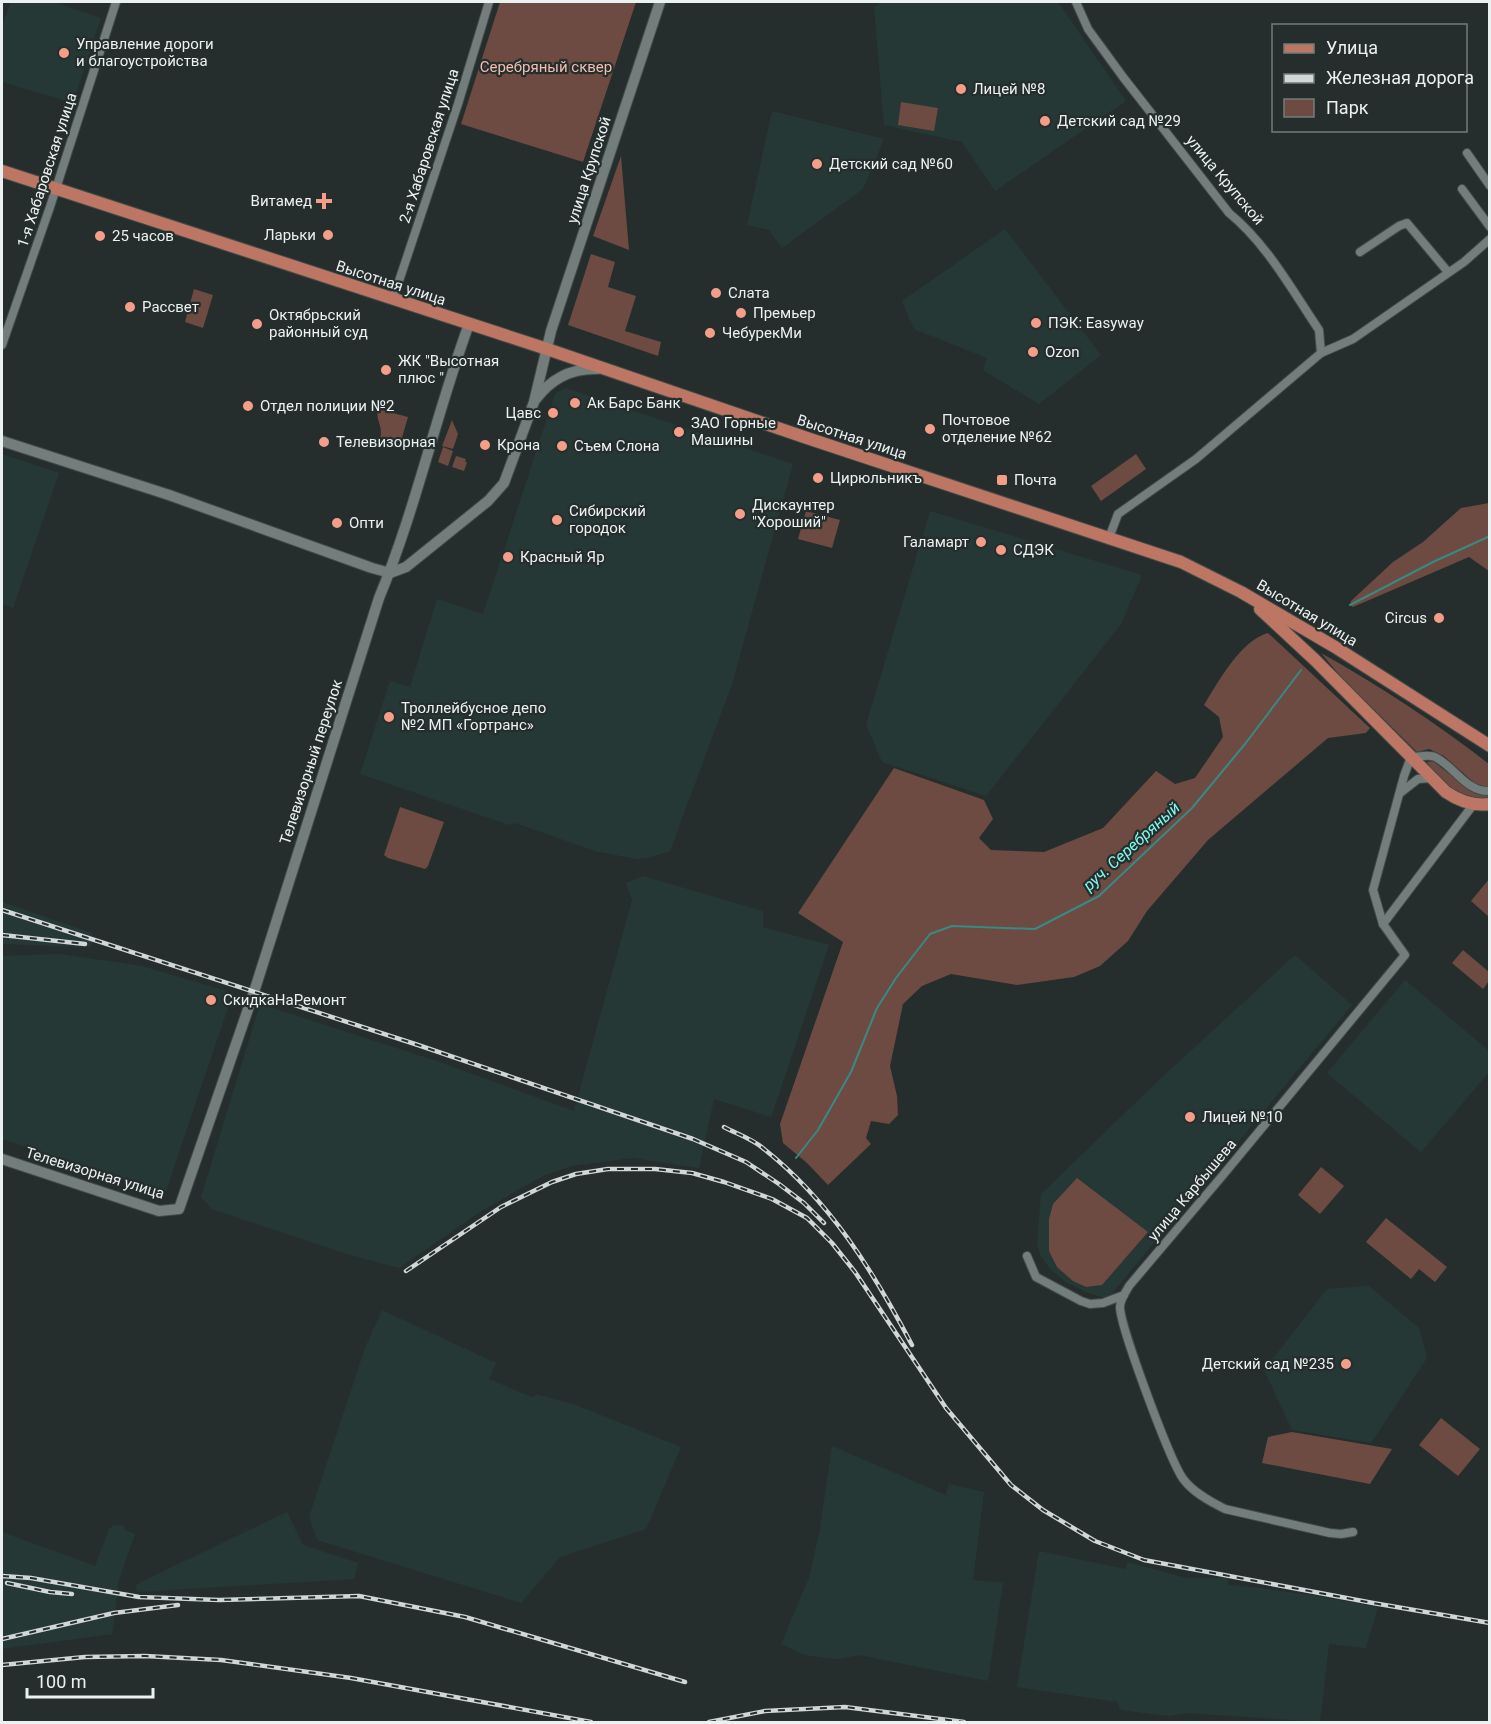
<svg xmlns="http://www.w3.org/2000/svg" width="1491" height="1724" font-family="Roboto,sans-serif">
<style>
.built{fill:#263836}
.green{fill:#6d4a42}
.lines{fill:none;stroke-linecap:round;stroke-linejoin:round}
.stream{stroke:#368b85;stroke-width:2}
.minor-casing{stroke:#424b4a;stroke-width:10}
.tertiary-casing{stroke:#424b4a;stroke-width:12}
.primary-casing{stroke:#424b4a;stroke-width:14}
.minor{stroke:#737e7c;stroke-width:8}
.tertiary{stroke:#737e7c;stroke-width:10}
.primary{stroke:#bc7663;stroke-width:12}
.rail-casing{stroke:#d0d7d6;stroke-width:4.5}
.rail{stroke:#252e2d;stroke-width:2;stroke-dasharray:7;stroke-linecap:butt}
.poi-dot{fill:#f49e89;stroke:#252e2d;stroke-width:2}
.labels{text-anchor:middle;stroke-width:4.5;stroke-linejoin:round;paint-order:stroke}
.poi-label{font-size:15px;fill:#ebf1f0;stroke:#252e2d;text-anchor:start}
.park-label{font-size:15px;fill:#f4bdaf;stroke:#252e2d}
.street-label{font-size:15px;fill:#ebf1f0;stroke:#252e2d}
.water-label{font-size:16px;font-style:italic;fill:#7ffaef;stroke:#252e2d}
</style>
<rect width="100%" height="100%" fill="#252e2d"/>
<!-- built -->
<g class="built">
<path d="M11 2H53L101 18 73 103 2 82V27Z"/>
<path d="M882 2H1058L1126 101 995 191 962 142 884 125 874 7Z"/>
<path d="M772 111 884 139 863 189 782 248 769 230 747 225Z"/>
<path d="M1005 229 1101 355 1039 404 983 370 987 358 914 329 902 301Z"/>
<path d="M565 388 793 464 732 684 670 851 648 858 638 859 598 852 515 823 509 825 360 774 390 681 410 687 437 599 483 614 555 394Z"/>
<path d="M2 454 59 473 13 608 2 604Z"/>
<path d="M930 511 1142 575 1121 624 986 796 882 762 866 725Z"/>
<path d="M643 876 763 911V927L829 945 771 1117 714 1099 699 1168 633 1158 571 1166 543 1176 483 1210 399 1268 350 1255 212 1209 201 1197 260 1004 437 1061 574 1111 632 900 626 883Z"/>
<path d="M2 902 92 933 91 947 2 944Z"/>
<path d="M60 954 142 966 233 993 165 1194 2 1139V956Z"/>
<path d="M1295 955 1352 1005 1109 1297H1101L1086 1292 1066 1282 1051 1270 1041 1257 1037 1244 1041 1194 1159 1080Z"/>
<path d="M1405 980 1489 1051V1072L1421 1152 1327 1073Z"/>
<path d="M1369 1286 1419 1328 1427 1358 1371 1443 1292 1430 1264 1370 1327 1289Z"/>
<path d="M382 1310 496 1363 489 1379 534 1398 536 1394 576 1405 681 1447 646 1529 560 1557 521 1603 317 1540 309 1517 365 1348Z"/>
<path d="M832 1446 946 1495 949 1484 984 1492 973 1580 1003 1583 988 1681 859 1655 838 1659 804 1655 781 1644 809 1578 820 1529Z"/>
<path d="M287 1512 303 1545 358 1563 354 1579 137 1592 136 1585 143 1581Z"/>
<path d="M114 1525 123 1526 125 1530 135 1534 119 1580 112 1634 2 1649V1532L95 1566 109 1529Z"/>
<path d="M1039 1551 1125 1569 1127 1562 1186 1578H1228V1585L1253 1587 1317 1596 1378 1607 1366 1648 1329 1644 1320 1722 1188 1713 1169 1716 1120 1710 1118 1702 1017 1687Z"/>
</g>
<!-- green -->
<g class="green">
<path d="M500 2H636L583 162 461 124Z"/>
<path d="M901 102 938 108 934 131 898 125Z"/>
<path d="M621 156 629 250 593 236Z"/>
<path d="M591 254 615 262 608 287 636 296 625 331 661 342 658 356 568 325Z"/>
<path d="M194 289 213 295 203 328 185 322Z"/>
<path d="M378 409 408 417 399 448 379 443C385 426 375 422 378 409Z"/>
<path d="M452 420 458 434 453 449 442 446Z"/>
<path d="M443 447 453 451 448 466 438 462Z"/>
<path d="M1136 454 1146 469 1101 501 1091 486Z"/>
<path d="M456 456 466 459 465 462H467L464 471 452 467Z"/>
<path d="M1489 503V571L1469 557 1353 607 1350 605 1351 601 1393 562 1423 542 1461 508Z"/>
<path d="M806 511 840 520 832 548 798 539Z"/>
<path d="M1268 633 1370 728 1366 733 1328 738 1208 840 1147 911 1128 941 1100 966 1074 977 1017 985 951 974 922 986 903 1004 890 1066 897 1096 898 1115 889 1124 871 1121 866 1138 871 1144 828 1185 807 1163 783 1143 780 1124 843 942 798 913 894 768 984 800 993 819 979 838 991 850 1044 852 1103 828 1156 771 1175 784 1195 778 1223 737 1219 717 1204 705C1218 682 1241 640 1268 633Z"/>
<path d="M1321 653C1380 686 1436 723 1489 764V787H1479L1444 756 1429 749 1417 752 1341 677Z"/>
<path d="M1433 761 1471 791 1489 796V799C1465 801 1439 783 1427 762Z"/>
<path d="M400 807 444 822 428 866 425 869 388 858 384 855Z"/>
<path d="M1489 879V917L1471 901Z"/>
<path d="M1463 950 1489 972V981L1483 989 1452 963Z"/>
<path d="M1321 1167 1344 1186 1320 1214 1298 1195Z"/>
<path d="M1077 1178 1148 1232 1102 1285 1086 1287 1073 1281 1057 1267 1049 1251V1219L1053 1204Z"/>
<path d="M1386 1218 1447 1267 1435 1282 1419 1269 1411 1279 1366 1242Z"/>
<path d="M1441 1418 1480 1449 1458 1476 1419 1445Z"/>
<path d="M1292 1432 1392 1449 1370 1484 1262 1463 1268 1437Z"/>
</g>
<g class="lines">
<!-- stream -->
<g class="stream">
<path d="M1350 605 1433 562 1490 536"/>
<path d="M796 1158 818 1130 851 1072 877 1008 896 978 930 934 952 926 1035 929 1099 896 1192 808 1245 744 1301 670"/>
</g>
<defs>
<g id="minor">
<path d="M1076 2 1088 29 1123 77 1229 213C1267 244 1292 290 1319 330L1321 353 1196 459 1118 514 1109 538"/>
<path d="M1467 153 1490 186"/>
<path d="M1462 189 1490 227"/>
<path d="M1360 252 1399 226 1407 223 1448 272"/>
<path d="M393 299 458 104 489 2"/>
<path d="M2 345 50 207 116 2"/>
<path d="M1321 353 1353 339 1464 262 1490 239"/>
<path d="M1400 793 1418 779 1432 778"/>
<path d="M1383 924 1473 805"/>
<path d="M1027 1256 1036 1277 1081 1301 1090 1304 1103 1303 1124 1295"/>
<path d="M1353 1532 1341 1534 1330 1533 1225 1509C1211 1502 1194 1493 1184 1480 1171 1464 1120 1326 1120 1307 1120 1299 1126 1292 1129 1286L1223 1175 1405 955 1383 924 1373 890 1404 776 1411 757C1418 757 1429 754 1435 757 1454 766 1467 793 1490 791"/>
</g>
<g id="tertiary">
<path d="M536 399C551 379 571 368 597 369"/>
<path d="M2 441 169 495 372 568 390 573 406 567 488 501 504 483 534 402 551 331 660 2"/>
<path d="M2 1159 159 1211 179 1209 254 992 379 598C416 509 436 414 469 324"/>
</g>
<g id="primary">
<path d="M2 171 547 349 807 438 1181 562 1241 592 1335 647 1490 746"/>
<path d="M1260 609 1315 660 1446 792C1459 801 1474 806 1490 804"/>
</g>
</defs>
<!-- minor casing -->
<use href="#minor" class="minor-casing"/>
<!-- tertiary casing -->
<use href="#tertiary" class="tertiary-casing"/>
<!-- primary casing -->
<use href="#primary" class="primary-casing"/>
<!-- minor -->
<use href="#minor" class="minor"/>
<!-- tertiary -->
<use href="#tertiary" class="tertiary"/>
<!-- primary -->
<use href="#primary" class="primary"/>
<defs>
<g id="rail">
<path d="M2 910 418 1045 693 1139 746 1162 779 1184 804 1203 824 1223"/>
<path d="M2 935 85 944"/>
<path d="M724 1127C737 1134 753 1139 764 1149 830 1201 873 1271 912 1345"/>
<path d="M406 1271 501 1207 552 1182 576 1174 608 1169H655L692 1173 724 1182 772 1199 807 1218 832 1243 855 1272 946 1408 1011 1485 1043 1510 1095 1541 1144 1560 1373 1603 1490 1623"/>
<path d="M2 1576 31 1578 139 1597 219 1600 359 1596 465 1617 685 1682"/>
<path d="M7 1583 50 1592 72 1594"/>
<path d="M2 1639 114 1613 178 1605"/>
<path d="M2 1665 85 1657 145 1656 221 1660 351 1678 591 1722"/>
<path d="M709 1722 765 1711 845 1707 964 1722"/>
</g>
</defs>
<!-- rail casing -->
<use href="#rail" class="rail-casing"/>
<!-- rail -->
<use href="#rail" class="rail"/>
</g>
<!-- markers -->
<g class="poi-dot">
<circle cx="64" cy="53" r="6"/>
<circle cx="961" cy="89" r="6"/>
<circle cx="1045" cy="121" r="6"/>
<circle cx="817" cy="164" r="6"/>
<path d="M321 192h6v6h6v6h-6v6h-6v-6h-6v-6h6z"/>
<circle cx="328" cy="235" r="6"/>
<circle cx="100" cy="236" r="6"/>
<circle cx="716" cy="293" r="6"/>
<circle cx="130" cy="307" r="6"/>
<circle cx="741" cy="313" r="6"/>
<circle cx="1036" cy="323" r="6"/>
<circle cx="257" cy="324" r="6"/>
<circle cx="710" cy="333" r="6"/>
<circle cx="1033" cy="352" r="6"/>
<circle cx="386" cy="370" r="6"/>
<circle cx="575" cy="403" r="6"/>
<circle cx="248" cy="406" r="6"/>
<circle cx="553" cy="413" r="6"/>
<circle cx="930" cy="429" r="6"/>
<circle cx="679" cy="432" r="6"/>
<circle cx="324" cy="442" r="6"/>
<circle cx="485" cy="445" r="6"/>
<circle cx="562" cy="446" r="6"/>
<circle cx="818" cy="478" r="6"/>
<rect x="996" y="474" width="12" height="12" rx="3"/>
<circle cx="740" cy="514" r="6"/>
<circle cx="557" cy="520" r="6"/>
<circle cx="337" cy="523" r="6"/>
<circle cx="981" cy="542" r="6"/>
<circle cx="1001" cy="550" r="6"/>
<circle cx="508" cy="557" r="6"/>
<circle cx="1439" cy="618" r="6"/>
<circle cx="389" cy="717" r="6"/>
<circle cx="211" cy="1000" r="6"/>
<circle cx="1190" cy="1117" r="6"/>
<circle cx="1346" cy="1364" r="6"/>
</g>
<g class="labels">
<!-- poi labels -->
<g class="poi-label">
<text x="76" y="49">Управление дороги<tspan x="76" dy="17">и благоустройства</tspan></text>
<text x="973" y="94">Лицей №8</text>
<text x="1057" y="126">Детский сад №29</text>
<text x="829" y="169">Детский сад №60</text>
<text x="312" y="206" text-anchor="end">Витамед</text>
<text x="316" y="240" text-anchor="end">Ларьки</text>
<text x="112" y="241">25 часов</text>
<text x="728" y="298">Слата</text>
<text x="142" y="312">Рассвет</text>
<text x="753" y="318">Премьер</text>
<text x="269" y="320">Октябрьский<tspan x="269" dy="17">районный суд</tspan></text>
<text x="1048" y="328">ПЭК: Easyway</text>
<text x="722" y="338">ЧебурекМи</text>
<text x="1045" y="357">Ozon</text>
<text x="398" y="366">ЖК "Высотная<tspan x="398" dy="17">плюс "</tspan></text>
<text x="587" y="408">Ак Барс Банк</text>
<text x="260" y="411">Отдел полиции №2</text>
<text x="541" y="418" text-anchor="end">Цавс</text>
<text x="942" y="425">Почтовое<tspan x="942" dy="17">отделение №62</tspan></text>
<text x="691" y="428">ЗАО Горные<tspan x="691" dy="17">Машины</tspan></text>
<text x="336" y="447">Телевизорная</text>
<text x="497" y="450">Крона</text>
<text x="574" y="451">Съем Слона</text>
<text x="830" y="483">Цирюльникъ</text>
<text x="1014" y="485">Почта</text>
<text x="752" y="510">Дискаунтер<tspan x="752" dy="17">"Хороший"</tspan></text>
<text x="569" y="516">Сибирский<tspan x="569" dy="17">городок</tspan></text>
<text x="349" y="528">Опти</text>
<text x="969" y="547" text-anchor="end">Галамарт</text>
<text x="1013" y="555">СДЭК</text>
<text x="520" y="562">Красный Яр</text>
<text x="1427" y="623" text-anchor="end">Circus</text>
<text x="401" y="713">Троллейбусное депо<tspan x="401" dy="17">№2 МП «Гортранс»</tspan></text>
<text x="223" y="1005">СкидкаНаРемонт</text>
<text x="1202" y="1122">Лицей №10</text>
<text x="1334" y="1369" text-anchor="end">Детский сад №235</text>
</g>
<!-- park labels -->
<g class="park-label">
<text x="546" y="72">Серебряный сквер</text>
</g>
<!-- street labels -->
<g class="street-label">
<text transform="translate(429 146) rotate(-72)" y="5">2-я Хабаровская улица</text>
<text transform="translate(47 170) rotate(-72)" y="5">1-я Хабаровская улица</text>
<text transform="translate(589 170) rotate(-72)" y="5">улица Крупской</text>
<text transform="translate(1225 180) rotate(50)" y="5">улица Крупской</text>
<text transform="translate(391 283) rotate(18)" y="5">Высотная улица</text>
<text transform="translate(852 437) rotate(18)" y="5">Высотная улица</text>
<text transform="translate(1307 613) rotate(31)" y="5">Высотная улица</text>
<text transform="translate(311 762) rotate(-72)" y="5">Телевизорный переулок</text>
<text transform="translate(95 1173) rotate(17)" y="5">Телевизорная улица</text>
<text transform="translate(1192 1190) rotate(-50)" y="5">улица Карбышева</text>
</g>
<!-- water labels -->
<g class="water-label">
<text transform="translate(1131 846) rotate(-42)" y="6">руч. Серебряный</text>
</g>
</g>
<!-- border -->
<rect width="1491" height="1724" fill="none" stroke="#ebf1f0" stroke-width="6"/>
<!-- legend -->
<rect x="1272" y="24" width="195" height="108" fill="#252e2d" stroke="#747c7b" stroke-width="1.5"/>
<rect x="1284" y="44" width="30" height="9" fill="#bc7663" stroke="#747c7b" stroke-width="1.5"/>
<text x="1326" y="54" font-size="18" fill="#ebf1f0">Улица</text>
<rect x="1284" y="74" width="30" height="9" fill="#d0d7d6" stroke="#747c7b" stroke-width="1.5"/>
<text x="1326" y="84" font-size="18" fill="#ebf1f0">Железная дорога</text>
<rect x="1284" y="99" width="30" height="18" fill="#6d4a42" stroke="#747c7b" stroke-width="1.5"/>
<text x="1326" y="114" font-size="18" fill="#ebf1f0">Парк</text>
<!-- scale -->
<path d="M27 1688v9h126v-9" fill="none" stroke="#ebf1f0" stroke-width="3"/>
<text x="36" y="1688" font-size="18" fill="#ebf1f0" stroke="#252e2d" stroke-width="4.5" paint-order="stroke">100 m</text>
</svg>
